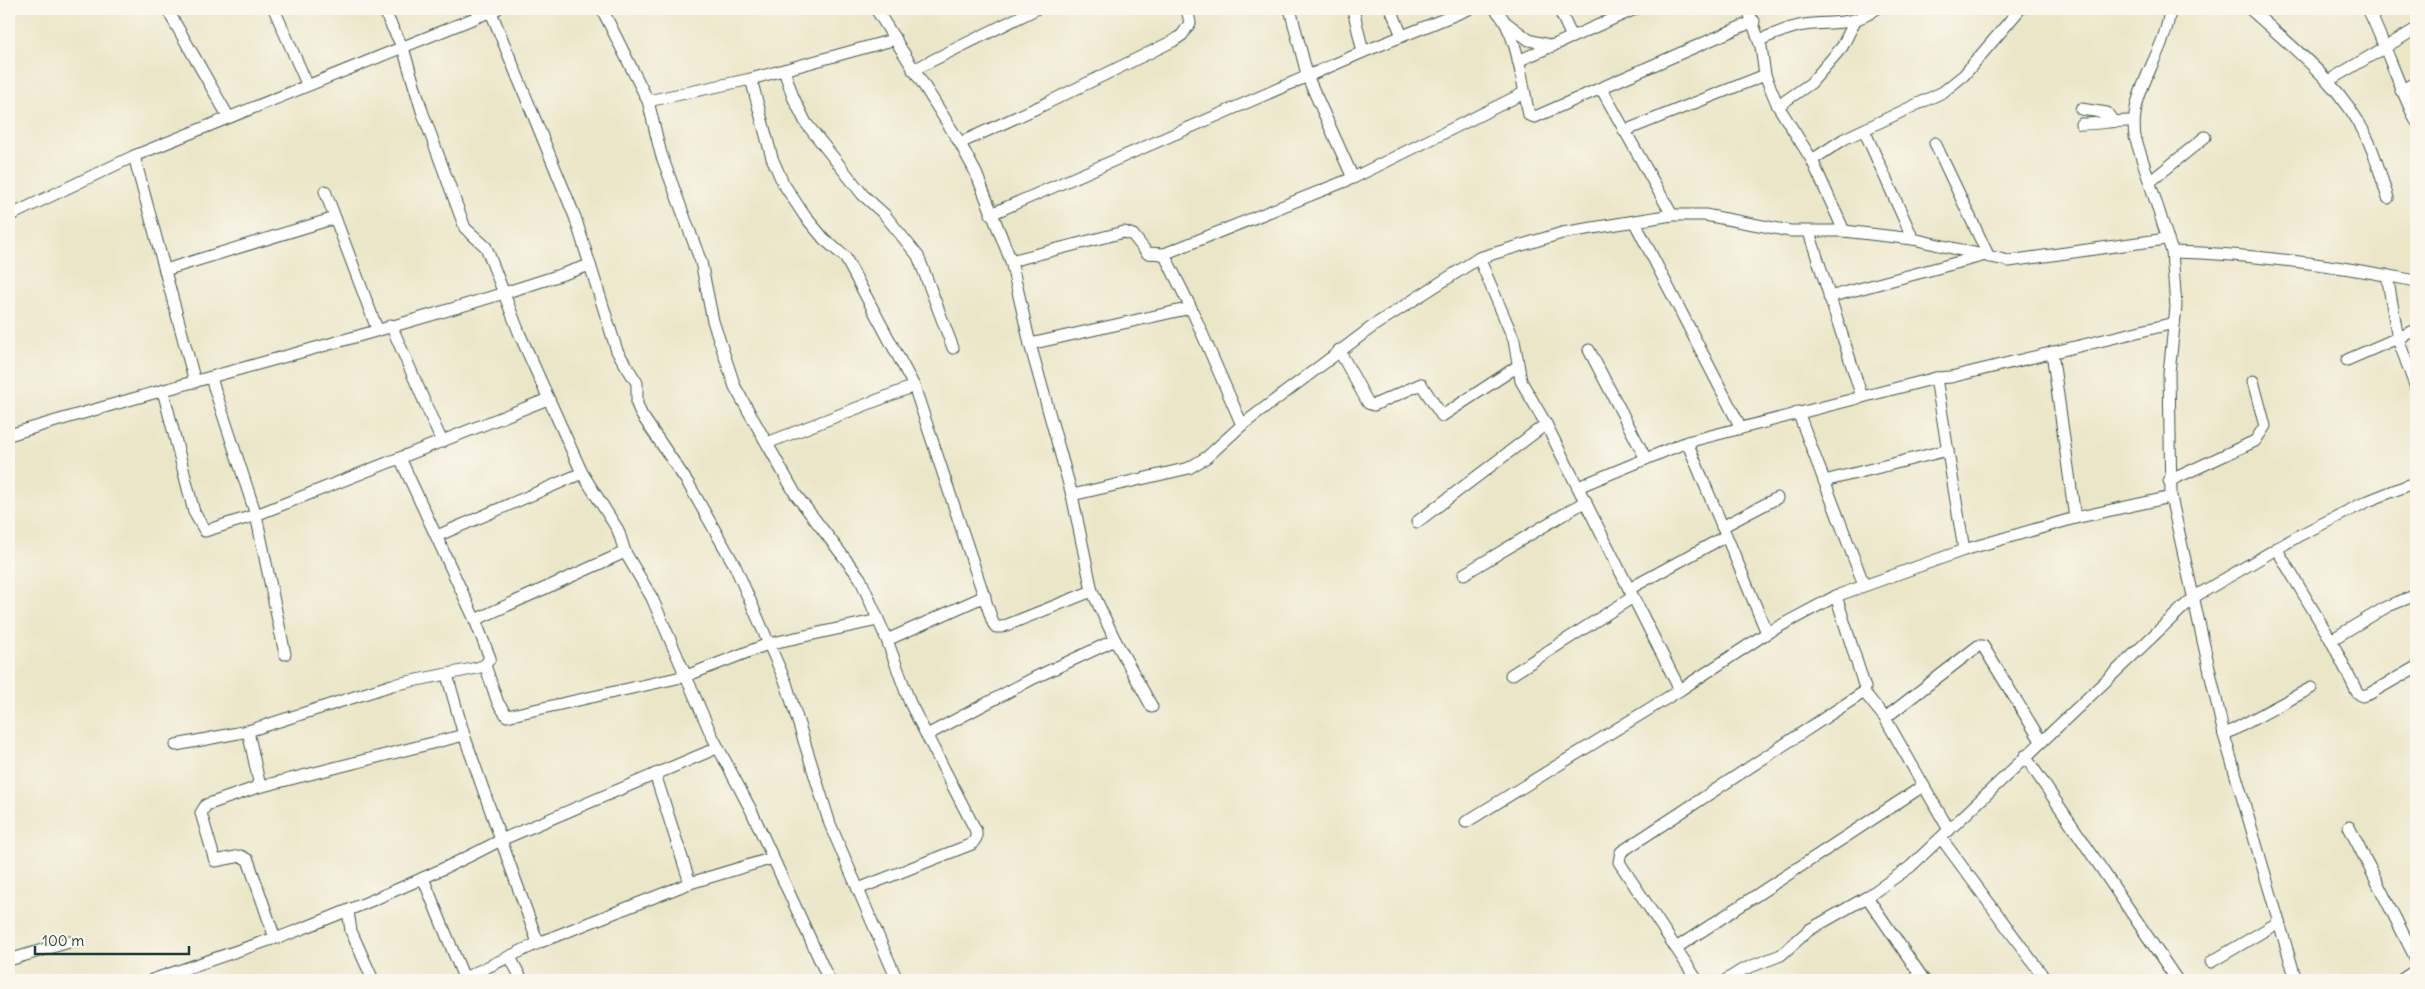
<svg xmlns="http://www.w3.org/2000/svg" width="2425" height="989" font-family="Delius,sans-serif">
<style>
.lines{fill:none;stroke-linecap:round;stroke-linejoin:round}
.minor-casing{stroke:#3e564a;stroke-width:13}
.minor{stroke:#fff;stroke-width:11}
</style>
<rect width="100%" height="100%" fill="#fbf7ec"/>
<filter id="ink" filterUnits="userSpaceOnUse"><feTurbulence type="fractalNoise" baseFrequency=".02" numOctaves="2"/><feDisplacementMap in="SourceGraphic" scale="10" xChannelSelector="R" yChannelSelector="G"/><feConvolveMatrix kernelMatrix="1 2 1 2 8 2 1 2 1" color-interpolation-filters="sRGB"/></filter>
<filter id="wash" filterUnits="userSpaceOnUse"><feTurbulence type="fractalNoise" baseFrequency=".0096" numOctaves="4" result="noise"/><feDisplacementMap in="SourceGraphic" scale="20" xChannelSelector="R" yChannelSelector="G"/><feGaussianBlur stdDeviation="1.12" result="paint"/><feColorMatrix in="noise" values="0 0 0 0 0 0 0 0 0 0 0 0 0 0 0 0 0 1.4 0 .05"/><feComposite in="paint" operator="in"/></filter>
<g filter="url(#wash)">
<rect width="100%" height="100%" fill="#ece6c9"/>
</g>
<g filter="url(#ink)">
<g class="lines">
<defs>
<g id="minor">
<path d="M167 9 228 116"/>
<path d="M274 9 307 84"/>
<path d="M383 9 403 48 422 111 465 228 486 247 520 335 582 473 618 530 625 552 652 598 711 734 751 810 829 980"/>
<path d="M602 9 648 101 661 154 701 262 713 321 735 387 796 495 860 578 887 640 910 703 976 831V838L972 844 858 889"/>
<path d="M876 9 960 143 976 173 1011 261 1030 344 1072 495 1092 591 1115 640 1152 707"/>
<path d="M1290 9 1308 78 1353 178"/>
<path d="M1353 9 1363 52"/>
<path d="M1391 9 1402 36"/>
<path d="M1495 9C1518 31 1522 84 1529 115L1535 117 1754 21"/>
<path d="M1559 9 1572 37"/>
<path d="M1748 9 1761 47 1765 75 1778 106 1812 160 1844 231"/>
<path d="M2170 9C2166 54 2128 91 2135 137L2172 252 2176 307 2169 373 2171 497 2224 735 2296 980"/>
<path d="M2250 9C2292 47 2341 84 2366 136 2376 155 2381 178 2388 198"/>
<path d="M2368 9C2386 46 2398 84 2416 121"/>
<path d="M491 12 575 217 617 351 637 383V404L641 414 688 483 735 566 786 683 830 824 897 980"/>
<path d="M1505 22 1529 40 1553 46"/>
<path d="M1759 40C1773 35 1789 27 1804 25 1832 21 1851 27 1876 9"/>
<path d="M1518 61 1635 9"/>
<path d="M784 70 793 97 806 123 863 195 884 214 918 256 953 348"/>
<path d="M913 70 1036 9"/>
<path d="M751 79 772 158 783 183 804 215 824 239 845 257 914 386 993 623 996 627H1002L1092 591"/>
<path d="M2328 81 2416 29"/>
<path d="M1601 88 1672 215"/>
<path d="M2401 91 2416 82"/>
<path d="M648 101 751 79 896 39"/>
<path d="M1778 106 1811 83 1842 47 1855 21"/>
<path d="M2081 109 2107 113 2112 120"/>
<path d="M2081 124C2099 124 2115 120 2133 121"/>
<path d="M1864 130 1913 239"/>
<path d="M1624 131 1765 75"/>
<path d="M960 143 1041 106 1173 41 1182 35 1190 23 1187 9"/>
<path d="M1935 143 1989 257"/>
<path d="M134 156 195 382"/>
<path d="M1812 160 1844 139 1943 92 1964 75 2020 9"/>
<path d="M2151 181 2205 137"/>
<path d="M325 191 377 329"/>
<path d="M991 214 1363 52 1469 9"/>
<path d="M9 216 134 156 497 9"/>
<path d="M1634 221 1741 428"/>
<path d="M1809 232 1862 397"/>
<path d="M2172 252C2254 254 2336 265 2416 281"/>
<path d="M1164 254 1191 308 1242 425"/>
<path d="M1479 258 1514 340 1521 381 1546 424 1680 690"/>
<path d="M1011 261 1124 232 1133 235 1147 253 1164 254 1353 178 1524 93"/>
<path d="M165 270 335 218"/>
<path d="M2387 275 2398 339 2416 388"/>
<path d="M1829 297 1982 256"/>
<path d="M391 325 442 442"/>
<path d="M1030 344 1191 308"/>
<path d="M1339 350 1368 403 1374 405 1421 384 1442 416 1518 366"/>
<path d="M1589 350 1646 459"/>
<path d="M2052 352 2075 518"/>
<path d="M2347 360 2416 330"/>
<path d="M211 378 256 515 285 654"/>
<path d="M1936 378 1964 550"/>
<path d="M163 391 194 512 205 531 256 515 548 399"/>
<path d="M1798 412 1864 585"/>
<path d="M9 435C202 376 399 330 590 265"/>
<path d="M1687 442 1767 633"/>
<path d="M767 443 914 386"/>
<path d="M400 458 475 620"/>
<path d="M1824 481 1948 450"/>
<path d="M2169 481 2255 441 2265 426 2253 381"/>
<path d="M1578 487 1687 442 1936 378 1951 377 2174 323"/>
<path d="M1072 495 1189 468 1207 457 1242 425 1376 324 1479 258 1562 233 1672 215H1705L1790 231H1844L1913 239 2009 261 2166 239"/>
<path d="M1417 522 1546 424"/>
<path d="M1722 527 1777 498"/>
<path d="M437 536 582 473"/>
<path d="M2276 548 2331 640 2357 692 2362 696 2369 694 2416 667"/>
<path d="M1464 574 1586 501"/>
<path d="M1629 589 1726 536"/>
<path d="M887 640 985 596"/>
<path d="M2331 640 2388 606 2416 595"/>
<path d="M485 665 498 703 507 716 686 676 768 644 878 620"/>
<path d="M1511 675 1633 597"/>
<path d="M1864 692 1885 718 1978 646H1983L2041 741"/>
<path d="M1885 718 1949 830"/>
<path d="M248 731 259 782 255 788 206 805 201 813 215 861 241 856 248 860 275 938"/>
<path d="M927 735 1034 678 1115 640"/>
<path d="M2224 735 2311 688"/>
<path d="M176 745 248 731 392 685 477 668 485 665 490 658 475 620 625 552"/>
<path d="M2025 756 2177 980"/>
<path d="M655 774 690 883"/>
<path d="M255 788 464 735"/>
<path d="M1466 822 1680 690 1767 633 1836 596 1964 550 2075 518 2171 497"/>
<path d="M2349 827 2416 959"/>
<path d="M1941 838 2046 980"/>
<path d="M423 878 464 978"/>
<path d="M1867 897 1924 980"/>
<path d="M348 911 351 931 373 980"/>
<path d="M538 943 501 840 717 748"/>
<path d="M1676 948 1923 786"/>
<path d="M510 957 522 980"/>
<path d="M9 960 69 942"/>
<path d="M2211 962 2279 922"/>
<path d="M152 980 275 938H278C354 909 429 878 501 840L464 735 447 675"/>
<path d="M460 980 538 943 690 883 773 858"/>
<path d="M1697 980 1619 862 1621 852 1864 692 1865 688 1836 596"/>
<path d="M1726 980 1742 970 1781 955 1809 930 1867 897 1910 867 2194 597 2300 535 2368 501 2416 482"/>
<path d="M2401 980 2416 970"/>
</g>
</defs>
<!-- minor casing -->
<use href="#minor" class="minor-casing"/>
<!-- minor -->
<use href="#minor" class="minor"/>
</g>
</g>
<!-- margin -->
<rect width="2425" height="989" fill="none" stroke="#fbf7ec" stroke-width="30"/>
<!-- scale -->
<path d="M35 946v8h154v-8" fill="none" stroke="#1f3d34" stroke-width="2.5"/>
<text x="42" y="946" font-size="15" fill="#1f3d34" stroke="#fbf7ec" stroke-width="4" paint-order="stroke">100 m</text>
</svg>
